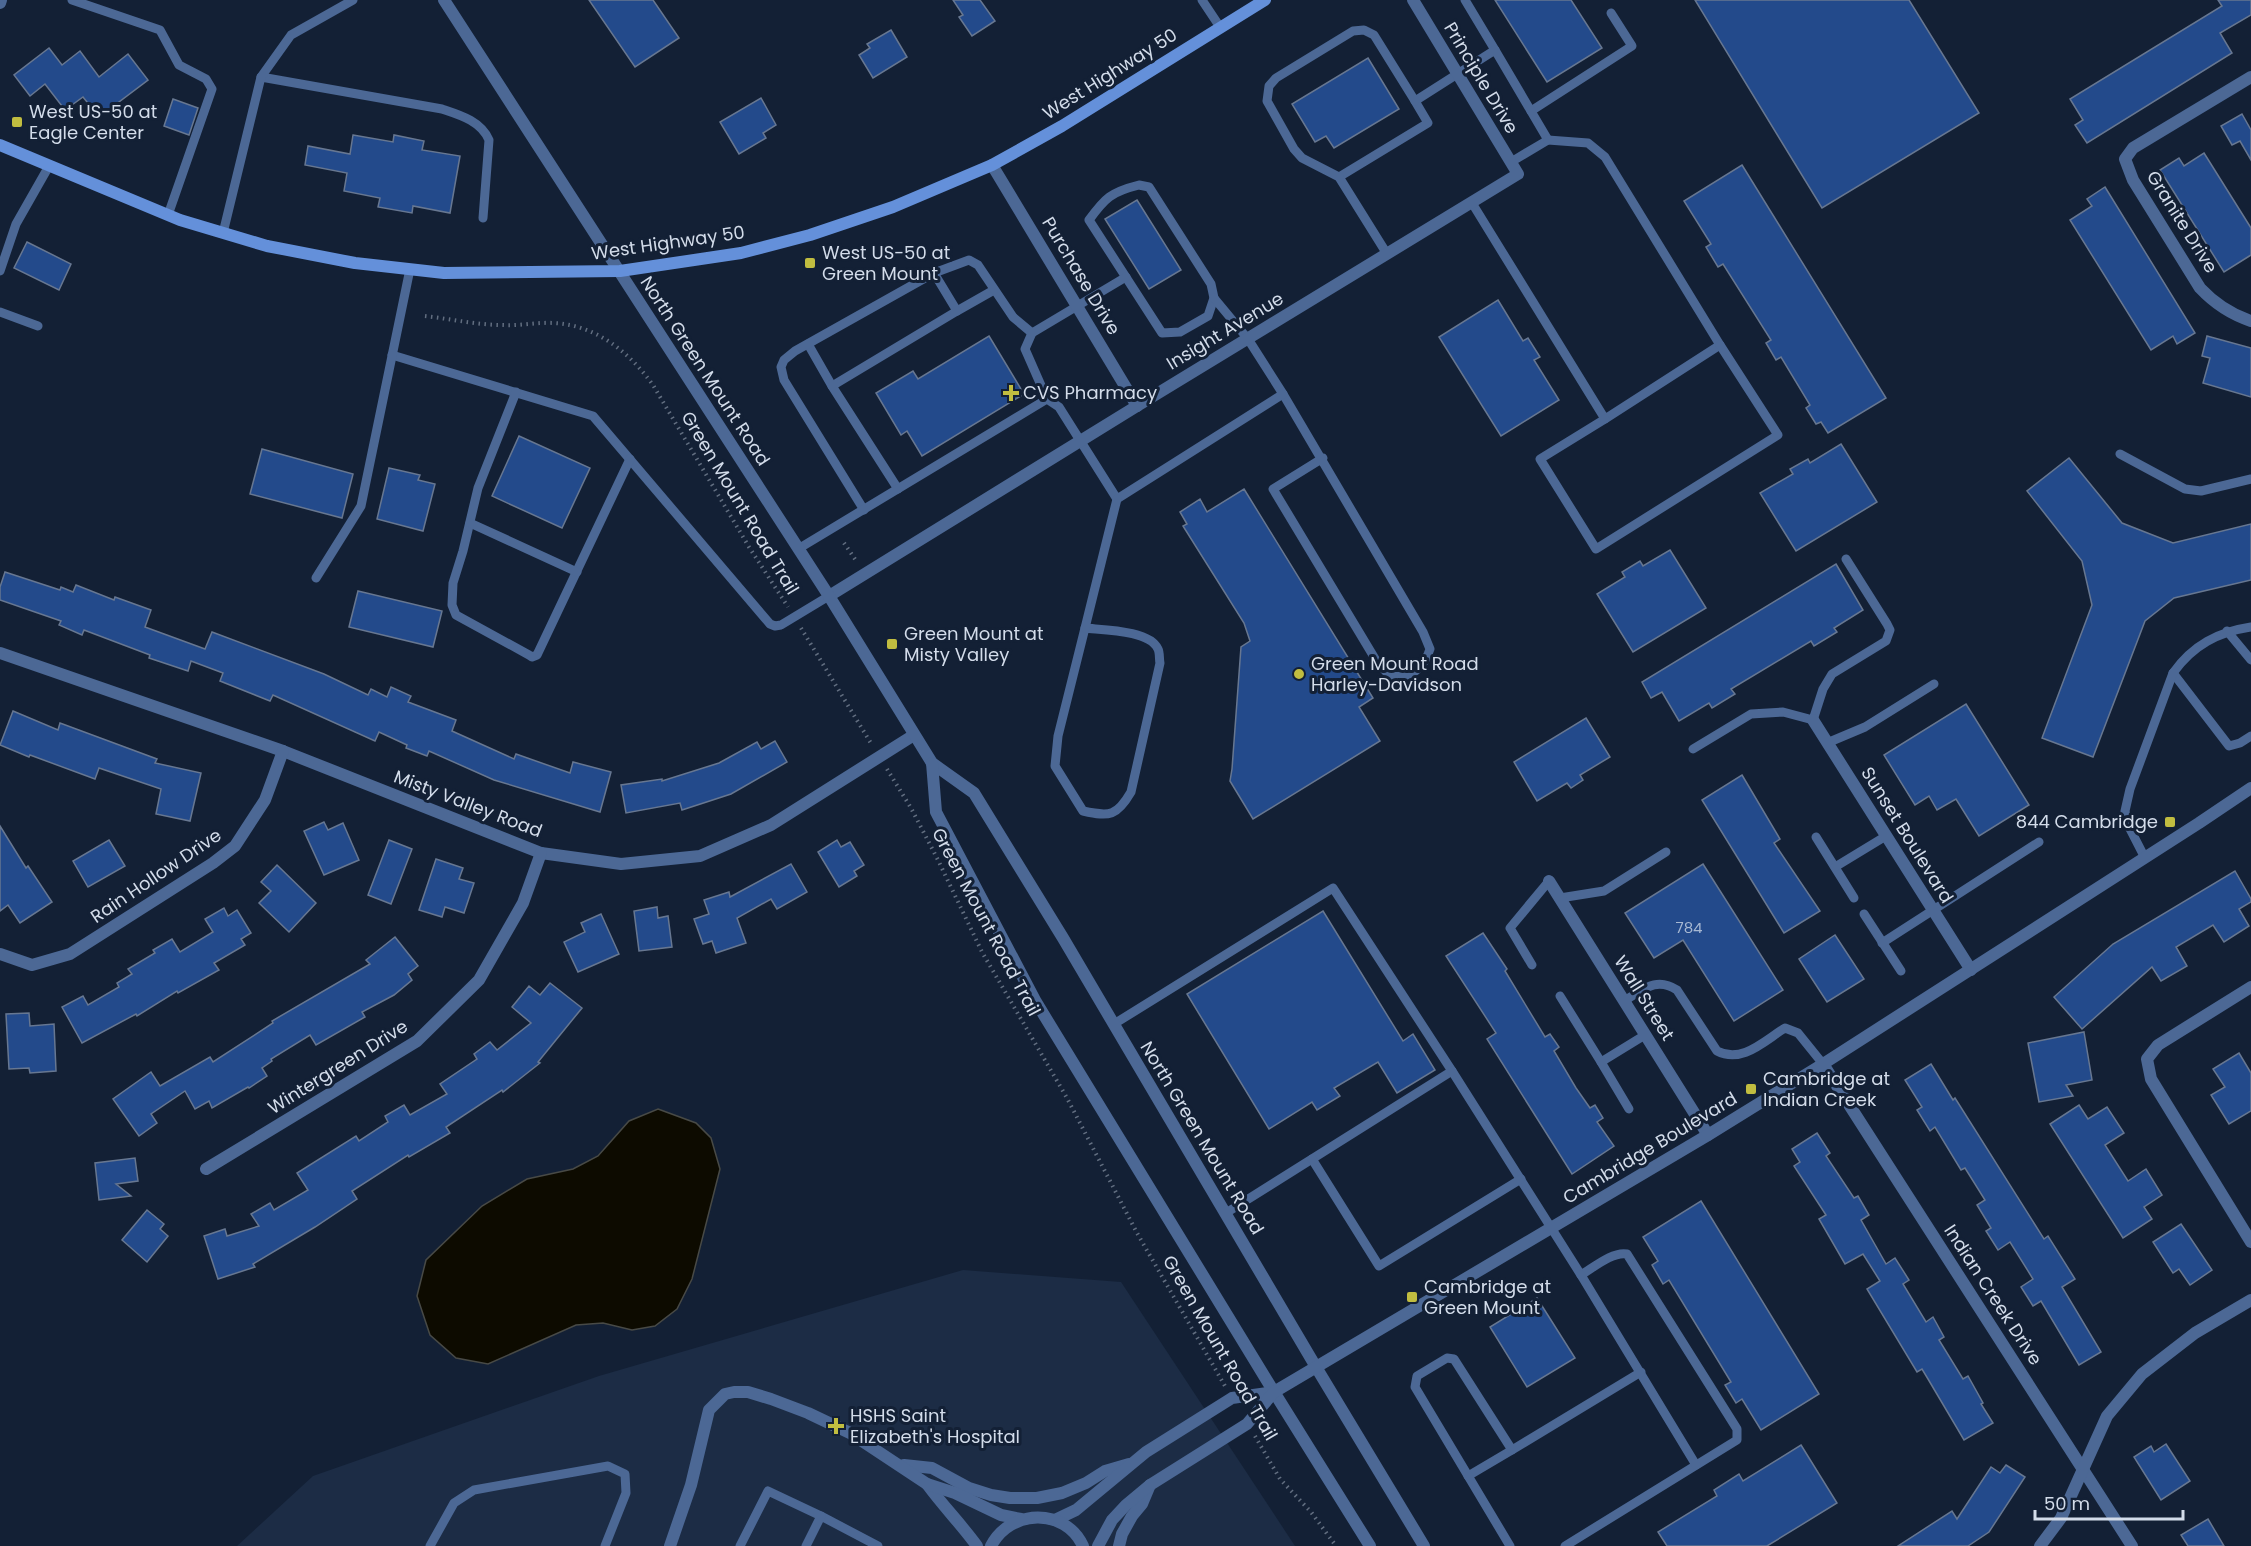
<svg xmlns="http://www.w3.org/2000/svg" width="2251" height="1546" font-family="Poppins,sans-serif">
<style>
.built{fill:#1c2c45}
.water{fill:#0d0b00;stroke:#484a46;stroke-width:1.5}
.building{fill:#234a8b;stroke:#677791;stroke-width:1.5}
.lines{fill:none;stroke-linecap:round;stroke-linejoin:round}
.path{stroke:#626e80;stroke-width:4;stroke-dasharray:1.5 4.5;stroke-linecap:butt}
.service{stroke:#4c6895;stroke-width:9}
.minor{stroke:#4c6895;stroke-width:12}
.tertiary{stroke:#4c6895;stroke-width:12}
.secondary{stroke:#6490da;stroke-width:12}
.poi-dot{fill:#c1bd40;stroke:#132035;stroke-width:2}
.labels{text-anchor:middle;stroke-width:6;stroke-linejoin:round;paint-order:stroke}
.number-label{font-size:15px;fill:#a7b8d2}
.street-label{font-size:18px;fill:#d3dcea;stroke:#132035}
.poi-label{font-size:18px;fill:#d3dcea;stroke:#132035;text-anchor:start}
</style>
<rect width="100%" height="100%" fill="#132035"/>
<!-- built -->
<path class="built" d="M963 1270 1121 1282 1295 1546H237L313 1476 599 1376Z"/>
<!-- water -->
<path class="water" d="M658 1109 696 1123 711 1138 720 1169 692 1279 677 1309 655 1326 632 1330 603 1323 576 1325 488 1364 456 1358 430 1335 417 1296 426 1260 482 1206 527 1179 573 1169 598 1156 629 1121Z"/>
<!-- building -->
<g class="building">
<path d="M589 0H653L679 38 635 67Z"/>
<path d="M953 0H980L995 21 972 36 959 17 963 15Z"/>
<path d="M1495 0H1571L1602 48 1547 82Z"/>
<path d="M1695 0H1909L1979 113 1822 208Z"/>
<path d="M2218 0H2251V15L2220 33 2232 53 2087 143 2075 125 2083 120 2070 99 2222 6Z"/>
<path d="M891 30 907 57 873 78 859 55 870 48 867 44Z"/>
<path d="M49 48 62 65 80 51 99 77 128 54 148 80 99 117 83 97 65 110 45 84 30 96 14 75Z"/>
<path d="M1368 58 1399 109 1334 148 1326 136 1315 142 1292 104Z"/>
<path d="M761 98 776 125 763 133 766 138 739 154 720 122Z"/>
<path d="M173 99 198 108 189 135 164 126Z"/>
<path d="M2242 114 2251 130V160L2240 141 2232 145 2221 126Z"/>
<path d="M353 135 393 142 394 135 424 141 422 150 460 156 450 213 413 206 412 213 378 207 380 198 344 191 347 173 305 165 308 146 350 154Z"/>
<path d="M2204 153 2251 228V255L2224 272 2160 170 2179 158 2184 166Z"/>
<path d="M1742 165 1886 398 1828 433 1821 422 1816 424 1806 408 1810 405 1781 357 1776 360 1766 343 1771 340 1723 264 1718 267 1706 247 1711 244 1684 201Z"/>
<path d="M2105 187 2195 333 2177 344 2173 336 2151 350 2070 220 2092 206 2087 199Z"/>
<path d="M1137 200 1181 270 1149 289 1105 219Z"/>
<path d="M27 242 71 264 59 290 14 268Z"/>
<path d="M1498 300 1523 341 1528 338 1540 357 1534 360 1559 400 1501 436 1439 337Z"/>
<path d="M989 336 1024 394 922 456 907 431 901 435 876 393 913 371 918 379Z"/>
<path d="M2207 336 2251 348V397L2203 383 2210 358 2202 356Z"/>
<path d="M519 436 590 468 562 528 492 496Z"/>
<path d="M1841 444 1877 502 1796 551 1760 493 1793 474 1790 469 1808 459 1810 463Z"/>
<path d="M262 449 353 474 342 518 250 494Z"/>
<path d="M2069 458 2122 523 2173 543 2251 524V580L2174 598 2145 621 2093 757 2042 738 2092 605 2082 561 2027 491Z"/>
<path d="M389 468 420 475 418 480 435 484 423 531 377 519Z"/>
<path d="M1244 489 1373 698 1359 707 1380 741 1253 819 1230 781 1232 769 1241 647 1250 641 1244 623 1183 526 1187 524 1180 512 1200 499 1207 512Z"/>
<path d="M1670 550 1706 608 1633 652 1597 594 1625 577 1622 572 1640 561 1643 566Z"/>
<path d="M1836 564 1863 610 1834 628 1837 632 1814 646 1811 641 1731 689 1735 694 1712 708 1709 703 1679 721 1662 692 1651 698 1642 682Z"/>
<path d="M5 572 60 590 61 587 73 592 76 585 114 600 115 597 151 610 145 627 205 649 212 632 324 674 368 695 371 689 387 697 391 687 411 696 408 702 456 720 452 731 514 759 516 754 570 773 573 762 611 772 600 812 494 780 429 751 427 756 406 748 407 745 379 732 375 741 273 695 270 701 220 681 223 673 191 661 188 671 149 658 150 655 84 630 82 635 59 625 61 621 0 600V587Z"/>
<path d="M358 591 442 611 433 647 349 627Z"/>
<path d="M1966 704 2029 805 1979 836 1956 799 1937 810 1929 796 1915 805 1884 755Z"/>
<path d="M13 711 58 730 60 723 157 759 155 763 201 773 190 821 156 814 161 789 99 768 95 779 30 755 29 757 0 745Z"/>
<path d="M1586 718 1610 757 1580 775 1583 780 1571 788 1567 783 1537 801 1514 762Z"/>
<path d="M775 741 787 762 731 794 682 810 680 803 626 813 621 785 662 779V781L719 763 757 742 761 749Z"/>
<path d="M1742 775 1780 839 1774 843 1820 911 1784 933 1702 800Z"/>
<path d="M324 822 328 830 343 823 359 860 324 875 304 831Z"/>
<path d="M0 826 26 868 28 866 52 902 20 923 8 905 0 911Z"/>
<path d="M109 840 125 866 88 887 73 861Z"/>
<path d="M389 840 412 849 391 904 368 895Z"/>
<path d="M837 840 841 847 850 842 864 865 854 871 857 876 839 887 818 852Z"/>
<path d="M436 859 463 868 459 879 474 883 464 913 445 907 442 917 419 910Z"/>
<path d="M791 864 807 892 777 909 771 899 737 918 746 943 716 953 712 941 703 944 694 919 709 914 704 900 729 892 730 897Z"/>
<path d="M1703 864 1783 990 1734 1021 1683 940 1654 958 1625 913Z"/>
<path d="M277 865 316 903 289 932 259 903 271 891 261 882Z"/>
<path d="M2235 871 2251 899V902L2239 909 2249 926 2224 942 2213 925 2176 947 2187 966 2161 981 2152 967 2082 1029 2054 997 2113 944Z"/>
<path d="M657 907 658 918 668 916 672 947 639 951 634 911Z"/>
<path d="M224 908 228 916 237 910 251 933 241 939 245 945 214 963 219 970 178 993 177 991 137 1016 136 1014 82 1043 62 1007 83 996 88 1005 119 987 117 983 132 974 128 969 155 953 153 950 172 939 180 952 213 932 205 919Z"/>
<path d="M1323 911 1403 1041 1413 1034 1435 1070 1397 1093 1378 1062 1334 1088 1340 1096 1317 1110 1312 1102 1269 1129 1187 994Z"/>
<path d="M601 914 619 954 578 972 564 942 585 932 581 923Z"/>
<path d="M1483 933 1507 969 1505 971 1545 1037 1550 1034 1559 1047 1554 1051 1576 1088 1590 1108 1595 1105 1603 1118 1597 1122 1614 1146 1572 1174 1487 1039 1496 1033 1446 956Z"/>
<path d="M1835 935 1864 979 1827 1002 1799 959Z"/>
<path d="M395 937 418 966 408 974 412 980 394 995 362 1012 365 1017 316 1045 310 1035 271 1059 272 1061 262 1068 267 1076 249 1088 248 1087 212 1108 209 1101 195 1109 185 1091 151 1114 157 1123 139 1136 113 1099 151 1072 160 1086 210 1057 213 1062 273 1023 272 1021 370 964 366 960Z"/>
<path d="M550 983 582 1008 538 1062 540 1063 503 1092 502 1090 446 1127 450 1133 409 1157 408 1155 352 1191 357 1199 315 1227 253 1264 255 1267 218 1279 204 1236 225 1229 227 1236 259 1226 251 1214 270 1203 274 1210 308 1190 297 1173 356 1136 359 1141 388 1122 385 1116 404 1105 410 1115 447 1094 440 1084 477 1059 474 1054 490 1042 497 1050 531 1023 512 1007 529 986 540 995Z"/>
<path d="M29 1013 30 1026 54 1024 56 1071 30 1073 29 1068 9 1069 6 1014Z"/>
<path d="M2084 1032 2092 1080 2066 1085 2073 1096 2039 1102 2028 1043Z"/>
<path d="M2239 1053 2251 1073V1111L2229 1124 2211 1095 2225 1087 2213 1069Z"/>
<path d="M1931 1064 1953 1100 1955 1098 2044 1239 2048 1236 2075 1279 2062 1287 2101 1352 2079 1365 2041 1301 2033 1306 2021 1287 2033 1279 2010 1242 1998 1250 1986 1231 1991 1228 1977 1205 1985 1200 1965 1168 1961 1170 1935 1127 1930 1131 1917 1110 1922 1107 1905 1080Z"/>
<path d="M2079 1105 2088 1119 2107 1107 2124 1133 2105 1145 2128 1181 2146 1169 2162 1195 2144 1207 2152 1219 2123 1238 2050 1124Z"/>
<path d="M1817 1133 1830 1153 1826 1156 1854 1198 1858 1196 1869 1215 1861 1220 1886 1264 1895 1258 1909 1280 1903 1284 1926 1322 1933 1317 1944 1337 1939 1340 1963 1379 1968 1376 1983 1403 1981 1404 1993 1423 1964 1440 1928 1379 1922 1369 1917 1372 1867 1289 1880 1281 1863 1254 1845 1264 1819 1219 1826 1215 1794 1166 1800 1162 1792 1149Z"/>
<path d="M135 1158 138 1181 116 1184 131 1196 99 1200 95 1163Z"/>
<path d="M1701 1201 1819 1394 1761 1430 1742 1399 1736 1403 1725 1385 1731 1382 1669 1280 1663 1284 1652 1265 1658 1261 1643 1237Z"/>
<path d="M147 1210 164 1224 160 1229 168 1236 147 1262 122 1240Z"/>
<path d="M2181 1224 2212 1270 2190 1285 2179 1269 2173 1273 2153 1242Z"/>
<path d="M1537 1298 1575 1358 1527 1387 1490 1327Z"/>
<path d="M2166 1444 2190 1481 2161 1500 2134 1457 2151 1446 2154 1452Z"/>
<path d="M1801 1445 1837 1503 1767 1546H1667L1658 1532 1717 1496 1714 1490 1739 1474 1743 1481Z"/>
<path d="M2006 1465 2025 1477 1989 1532 1968 1546H1898L1952 1511 1957 1519 1991 1467 2000 1473Z"/>
<path d="M2208 1519 2224 1546H2188L2181 1535Z"/>
</g>
<g class="lines">
<!-- path -->
<g class="path">
<path d="M425 316C451 319 477 325 503 325 520 326 537 322 554 323 596 325 629 352 653 385L749 547 788 607"/>
<path d="M844 543 857 562"/>
<path d="M801 628 872 745"/>
<path d="M887 769 911 808 938 860 982 952 1067 1098 1137 1233 1225 1386"/>
<path d="M1255 1436 1280 1479 1311 1512 1336 1546"/>
</g>
<!-- service -->
<g class="service">
<path d="M72 0 160 30 179 65 206 79 212 89 168 215"/>
<path d="M1202 0 1220 27"/>
<path d="M1465 0 1495 50"/>
<path d="M261 77 442 109C460 115 481 121 489 140L483 218"/>
<path d="M1531 111 1632 46 1611 13"/>
<path d="M1339 177 1428 123 1415 101 1495 50 1548 140 1511 162"/>
<path d="M1139 185 1149 187 1211 284 1214 298 1208 316 1180 332 1162 333 1089 220C1105 198 1111 192 1139 185Z"/>
<path d="M1472 203 1605 419 1720 345 1605 157 1588 143 1548 140"/>
<path d="M223 233 261 77 291 35 353 0"/>
<path d="M1387 254 1339 177 1302 158 1294 149 1267 101 1269 86 1276 78 1353 31 1364 30 1374 35 1415 101"/>
<path d="M0 271 16 224 49 166"/>
<path d="M957 311 994 290"/>
<path d="M0 312 38 326"/>
<path d="M808 344 832 386"/>
<path d="M392 355 593 416 770 624 775 626 781 625 829 596"/>
<path d="M516 392 478 488 463 551 453 583 452 605 456 615 529 655 532 657 537 655 630 459"/>
<path d="M1283 394 1423 632 1430 649C1424 668 1411 679 1390 676L1377 662 1273 489 1323 458"/>
<path d="M1047 399 1059 407 1117 499 1283 394 1248 339 1214 298"/>
<path d="M1605 419 1540 459 1596 549 1778 435 1720 345"/>
<path d="M2120 454 2185 489 2201 491 2251 479"/>
<path d="M898 489 832 386 957 311 934 273"/>
<path d="M864 510 784 380 781 367 784 360 795 351 934 273 969 260 978 265 1013 317 1032 333"/>
<path d="M470 523 577 572"/>
<path d="M798 549 1047 399 1025 349 1032 333 1126 277"/>
<path d="M316 578 361 506 410 269"/>
<path d="M1085 628C1103 630 1150 630 1158 649 1160 653 1159 659 1160 663L1131 792C1117 816 1110 817 1083 811L1055 766 1058 736Z"/>
<path d="M1085 628 1117 499"/>
<path d="M2227 631 2251 660"/>
<path d="M2173 673 2229 746 2240 743 2251 736"/>
<path d="M1827 743 1865 727 1934 684"/>
<path d="M1693 749 1751 714 1783 712 1813 720 1823 689 1832 674 1886 641 1890 630 1887 624 1846 559"/>
<path d="M1816 837 1854 898"/>
<path d="M2145 858 2128 825 2125 811 2130 789 2173 673C2193 645 2218 632 2251 627"/>
<path d="M1835 867 1886 836"/>
<path d="M1560 898 1604 891 1666 852"/>
<path d="M1864 914 1901 971"/>
<path d="M1882 943 2039 842"/>
<path d="M1532 965 1510 928 1549 881"/>
<path d="M1560 996 1601 1062"/>
<path d="M1624 1001C1643 990 1656 976 1677 990L1717 1051C1742 1064 1764 1041 1785 1028L1798 1033 1823 1064"/>
<path d="M1114 1024 1333 888 1452 1071 1226 1213"/>
<path d="M1452 1071 1581 1275C1593 1268 1613 1251 1627 1254L1737 1429V1440L1565 1546"/>
<path d="M1629 1109 1601 1062 1645 1035"/>
<path d="M1312 1159 1379 1266 1521 1179"/>
<path d="M1581 1275 1696 1465"/>
<path d="M1468 1476 1512 1450"/>
<path d="M821 1516 878 1546"/>
<path d="M430 1546 454 1503 474 1490 608 1466 625 1474 626 1493 605 1546"/>
<path d="M740 1546 768 1491 821 1516 806 1546"/>
<path d="M1510 1546 1415 1387 1417 1376 1447 1358 1454 1359 1512 1450 1641 1372"/>
</g>
<!-- minor -->
<g class="minor">
<path d="M0 3 1 0"/>
<path d="M2251 77 2133 148 2125 159 2133 180 2200 288C2215 304 2230 314 2251 321"/>
<path d="M992 165 1137 406"/>
<path d="M829 596 1137 406 1518 174 1413 0"/>
<path d="M0 653 283 751 541 853 621 864 700 856 771 825 914 735"/>
<path d="M1813 720 1971 970"/>
<path d="M1549 881 1708 1135"/>
<path d="M0 954 32 965 70 954 213 863 235 846 265 800 283 751"/>
<path d="M2251 987 2158 1045 2147 1059 2151 1079 2251 1242"/>
<path d="M1823 1064 2132 1546"/>
<path d="M206 1169 417 1041 479 980 523 903 541 853"/>
<path d="M904 1465 932 1468 969 1488 991 1495 1010 1498H1037L1062 1493 1086 1483 1105 1471 1129 1464"/>
<path d="M927 1484C943 1506 961 1524 977 1546"/>
<path d="M670 1546 691 1485 709 1410 725 1394 734 1392H748L771 1399 808 1413 850 1433 927 1484 955 1493 1001 1515 1021 1519"/>
<path d="M1119 1546 1122 1534 1132 1516 1142 1504 1150 1485"/>
<path d="M2040 1546 2061 1518 2107 1416 2142 1374 2195 1333 2251 1300"/>
</g>
<!-- tertiary -->
<g class="tertiary">
<path d="M444 0 829 596 932 763 974 793 1063 938 1316 1367 1424 1546"/>
<path d="M932 763 936 812 1036 1002 1274 1392 1370 1546"/>
<path d="M1055 1520 1076 1510 1146 1452 1232 1398 1274 1392"/>
<path d="M991 1546C1010 1509 1065 1507 1083 1546"/>
<path d="M1098 1546 1112 1520 1126 1505 1150 1485 1247 1424 1274 1392 1708 1135 1823 1064 2199 823 2251 788"/>
</g>
<!-- secondary -->
<path class="secondary" d="M0 145 180 220 267 246 355 263 444 273 620 271 741 253 810 235 893 207 992 165 1062 126 1265 0"/>
</g>
<!-- markers -->
<g class="poi-dot">
<rect x="11" y="116" width="12" height="12" rx="3"/>
<rect x="804" y="257" width="12" height="12" rx="3"/>
<path d="M1008 384h6v6h6v6h-6v6h-6v-6h-6v-6h6z"/>
<rect x="886" y="638" width="12" height="12" rx="3"/>
<circle cx="1299" cy="674" r="6"/>
<rect x="2164" y="816" width="12" height="12" rx="3"/>
<rect x="1745" y="1083" width="12" height="12" rx="3"/>
<rect x="1406" y="1291" width="12" height="12" rx="3"/>
<path d="M833 1417h6v6h6v6h-6v6h-6v-6h-6v-6h6z"/>
</g>
<g class="labels">
<!-- number labels -->
<g class="number-label">
<text x="1689" y="933">784</text>
</g>
<!-- street labels -->
<g class="street-label">
<text transform="translate(1110 74) rotate(-32)" y="6">West Highway 50</text>
<text transform="translate(1481 78) rotate(59)" y="6">Principle Drive</text>
<text transform="translate(2182 222) rotate(58)" y="6">Granite Drive</text>
<text transform="translate(668 243) rotate(-8)" y="6">West Highway 50</text>
<text transform="translate(1081 276) rotate(59)" y="6">Purchase Drive</text>
<text transform="translate(1225 331) rotate(-31)" y="6">Insight Avenue</text>
<text transform="translate(705 371) rotate(57)" y="6">North Green Mount Road</text>
<text transform="translate(740 503) rotate(59)" y="6">Green Mount Road Trail</text>
<text transform="translate(468 804) rotate(21)" y="6">Misty Valley Road</text>
<text transform="translate(1907 835) rotate(58)" y="6">Sunset Boulevard</text>
<text transform="translate(156 876) rotate(-34)" y="6">Rain Hollow Drive</text>
<text transform="translate(986 922) rotate(62)" y="6">Green Mount Road Trail</text>
<text transform="translate(1644 998) rotate(58)" y="6">Wall Street</text>
<text transform="translate(338 1067) rotate(-32)" y="6">Wintergreen Drive</text>
<text transform="translate(1202 1138) rotate(59)" y="6">North Green Mount Road</text>
<text transform="translate(1650 1148) rotate(-31)" y="6">Cambridge Boulevard</text>
<text transform="translate(1993 1295) rotate(57)" y="6">Indian Creek Drive</text>
<text transform="translate(1220 1348) rotate(60)" y="6">Green Mount Road Trail</text>
</g>
<!-- poi labels -->
<g class="poi-label">
<text x="29" y="118">West US-50 at<tspan x="29" dy="21">Eagle Center</tspan></text>
<text x="822" y="259">West US-50 at<tspan x="822" dy="21">Green Mount</tspan></text>
<text x="1023" y="399">CVS Pharmacy</text>
<text x="904" y="640">Green Mount at<tspan x="904" dy="21">Misty Valley</tspan></text>
<text x="1311" y="670">Green Mount Road<tspan x="1311" dy="21">Harley-Davidson</tspan></text>
<text x="2158" y="828" text-anchor="end">844 Cambridge</text>
<text x="1763" y="1085">Cambridge at<tspan x="1763" dy="21">Indian Creek</tspan></text>
<text x="1424" y="1293">Cambridge at<tspan x="1424" dy="21">Green Mount</tspan></text>
<text x="850" y="1422">HSHS Saint<tspan x="850" dy="21">Elizabeth's Hospital</tspan></text>
</g>
</g>
<!-- scale -->
<path d="M2035 1510v9h148v-9" fill="none" stroke="#d3dcea" stroke-width="3"/>
<text x="2044" y="1510" font-size="18" fill="#d3dcea" stroke="#132035" stroke-width="4.5" paint-order="stroke">50 m</text>
</svg>
